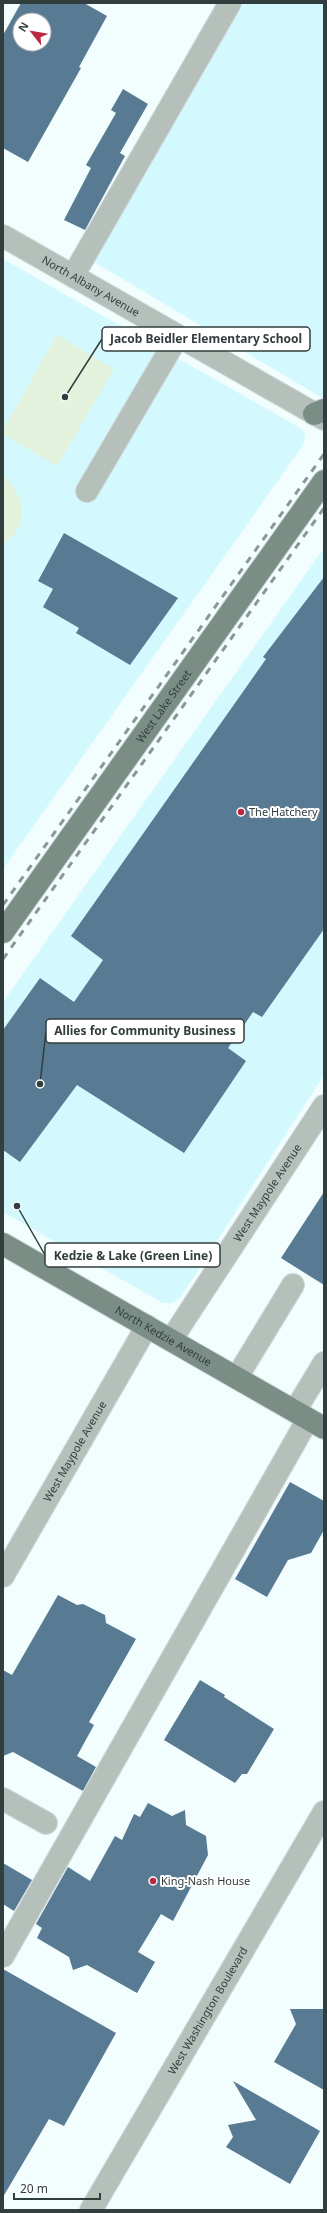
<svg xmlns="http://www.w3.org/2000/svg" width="327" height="2213" font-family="'Noto Sans',sans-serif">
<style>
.built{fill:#d3f9fe}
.green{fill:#e3f2dc}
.building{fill:#587a92;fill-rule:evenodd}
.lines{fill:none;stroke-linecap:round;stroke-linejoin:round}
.minor-casing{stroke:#cfdadb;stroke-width:24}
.major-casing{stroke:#cfdadb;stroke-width:24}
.minor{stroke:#b5c0bb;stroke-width:22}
.major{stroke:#7a8e86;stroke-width:22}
.rail{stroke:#8b9697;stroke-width:3;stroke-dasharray:7 7;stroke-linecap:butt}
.poi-dot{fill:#ba2941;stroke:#fff;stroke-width:1.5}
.labels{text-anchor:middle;stroke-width:4;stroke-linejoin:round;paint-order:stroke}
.street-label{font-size:11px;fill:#323d3e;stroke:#fff}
.poi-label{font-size:11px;fill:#323d3e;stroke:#fff;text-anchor:start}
.leader{fill:none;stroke:#323d3e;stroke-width:1.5}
.callout-dot{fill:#323d3e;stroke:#fff;stroke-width:1.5}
.callout{fill:#fff;stroke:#323d3e;stroke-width:1.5}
.callout-label{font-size:12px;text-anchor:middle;font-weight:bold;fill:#323d3e}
</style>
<rect width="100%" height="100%" fill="#f2fdfe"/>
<!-- built -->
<g class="built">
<path d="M230 3H324V399L84 256Z"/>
<path d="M3 259 302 429 305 435V441L299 451 3 869Z"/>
<path d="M324 548V1075L180 1298 173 1303H163L3 1212V1002Z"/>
</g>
<!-- green -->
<g class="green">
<path d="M57 335 114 369 57 466 3 434V430Z"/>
<path d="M3 475C25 496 31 525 3 544Z"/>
</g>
<!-- building -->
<g class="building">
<path d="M21 3H84L107 16 79 67 81 68 28 162 3 148V35ZM20 20H44V44H20Z"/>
<path d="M123 89 148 104 120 153 125 156 85 230 64 220 91 168 86 165 116 113 111 110Z"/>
<path d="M64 533 178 598 130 665 76 633 79 628 43 607 53 589 38 581Z"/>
<path d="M324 577V929L262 1017 253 1012 228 1048 246 1061 184 1153 77 1085 20 1162 3 1150V1030L40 978 74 1002 103 960 71 936 266 659 263 657Z"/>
<path d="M324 1192V1285L281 1258Z"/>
<path d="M290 1482 324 1501V1530L311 1553 288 1560 267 1597 235 1579Z"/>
<path d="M58 1595 77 1605 83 1604 105 1615 106 1623 136 1639 89 1722 94 1725 77 1756 96 1767 83 1791 13 1752 3 1756V1670L12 1675Z"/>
<path d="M200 1680 225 1695 224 1697 274 1729 247 1774H242L235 1783 164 1740Z"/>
<path d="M148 1803 172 1816 185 1810 186 1825 206 1836 208 1855 173 1921 161 1914 138 1952 155 1962 137 1993 87 1965 73 1970 69 1957 37 1938 42 1928 36 1924 68 1867 90 1881 115 1836 122 1840 134 1814 140 1817Z"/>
<path d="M3 1863 32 1880 14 1911 3 1904Z"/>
<path d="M3 1969 116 2033 64 2126 49 2119 3 2197Z"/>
<path d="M290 2009H324V2090L274 2062 296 2024Z"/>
<path d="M233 2081 320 2131 290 2184 226 2147 233 2137 228 2125 256 2120Z"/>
</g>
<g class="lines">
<defs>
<g id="minor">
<path id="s1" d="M3 236 324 419"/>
<path d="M73 276 230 3"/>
<path d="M87 491 178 336"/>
<path id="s2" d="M171 1340 324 1106"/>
<path d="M237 1377 293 1285"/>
<path d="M295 1411 324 1363"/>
<path id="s3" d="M3 1576 147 1326"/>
<path d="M3 1799 46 1823"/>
<path d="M3 1956 308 1419"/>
<path id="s4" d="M91 2210 324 1812"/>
</g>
<g id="major">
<path d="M314 414 324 410"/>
<path id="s5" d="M3 932 324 481"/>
<path id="s6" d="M3 1244 324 1428"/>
</g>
</defs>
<!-- minor casing -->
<use href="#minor" class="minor-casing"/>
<!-- major casing -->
<use href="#major" class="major-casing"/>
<!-- minor -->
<use href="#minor" class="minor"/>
<!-- major -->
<use href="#major" class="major"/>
<!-- rail -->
<g class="rail">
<path d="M3 905 324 454"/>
<path d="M3 959 324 508"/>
</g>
</g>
<!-- markers -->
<g class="poi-dot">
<circle cx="241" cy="812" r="4"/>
<circle cx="153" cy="1881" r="4"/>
</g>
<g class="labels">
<!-- street labels -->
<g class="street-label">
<text dy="4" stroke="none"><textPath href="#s1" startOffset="101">North Albany Avenue</textPath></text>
<text dy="4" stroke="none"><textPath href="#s5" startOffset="277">West Lake Street</textPath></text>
<text dy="4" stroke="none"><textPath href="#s2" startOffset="176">West Maypole Avenue</textPath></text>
<text dy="4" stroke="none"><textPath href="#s6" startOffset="185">North Kedzie Avenue</textPath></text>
<text dy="4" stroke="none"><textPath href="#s3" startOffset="144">West Maypole Avenue</textPath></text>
<text dy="4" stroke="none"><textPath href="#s4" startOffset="231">West Washington Boulevard</textPath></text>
</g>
<!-- poi labels -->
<g class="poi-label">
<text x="249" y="816">The Hatchery</text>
<text x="161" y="1885">King-Nash House</text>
</g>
</g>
<!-- callouts -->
<path class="leader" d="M65 397L102 339M40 1084L46 1031M17 1206L45 1255"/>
<g class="callout-dot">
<circle cx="65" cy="397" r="4"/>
<circle cx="40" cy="1084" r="4"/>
<circle cx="17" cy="1206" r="4"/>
</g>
<g class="callout">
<rect x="102" y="327" width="208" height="24" rx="4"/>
<rect x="46" y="1019" width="198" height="24" rx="4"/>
<rect x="45" y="1243" width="175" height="24" rx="4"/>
</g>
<g class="callout-label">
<text x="206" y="343">Jacob Beidler Elementary School</text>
<text x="145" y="1035">Allies for Community Business</text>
<text x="133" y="1260">Kedzie &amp; Lake (Green Line)</text>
</g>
<!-- border -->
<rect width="327" height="2213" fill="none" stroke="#323d3e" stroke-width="8"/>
<!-- north arrow -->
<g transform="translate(32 32) rotate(301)"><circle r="19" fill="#ffffff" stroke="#adb1b2"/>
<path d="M0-3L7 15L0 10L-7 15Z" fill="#ba2941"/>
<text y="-6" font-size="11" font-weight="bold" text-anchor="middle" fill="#323d3e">N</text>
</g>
<!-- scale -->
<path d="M14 2193v6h86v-6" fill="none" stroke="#323d3e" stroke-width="2"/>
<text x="20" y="2193" font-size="12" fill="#323d3e" stroke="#ffffff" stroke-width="3" paint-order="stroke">20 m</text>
</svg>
